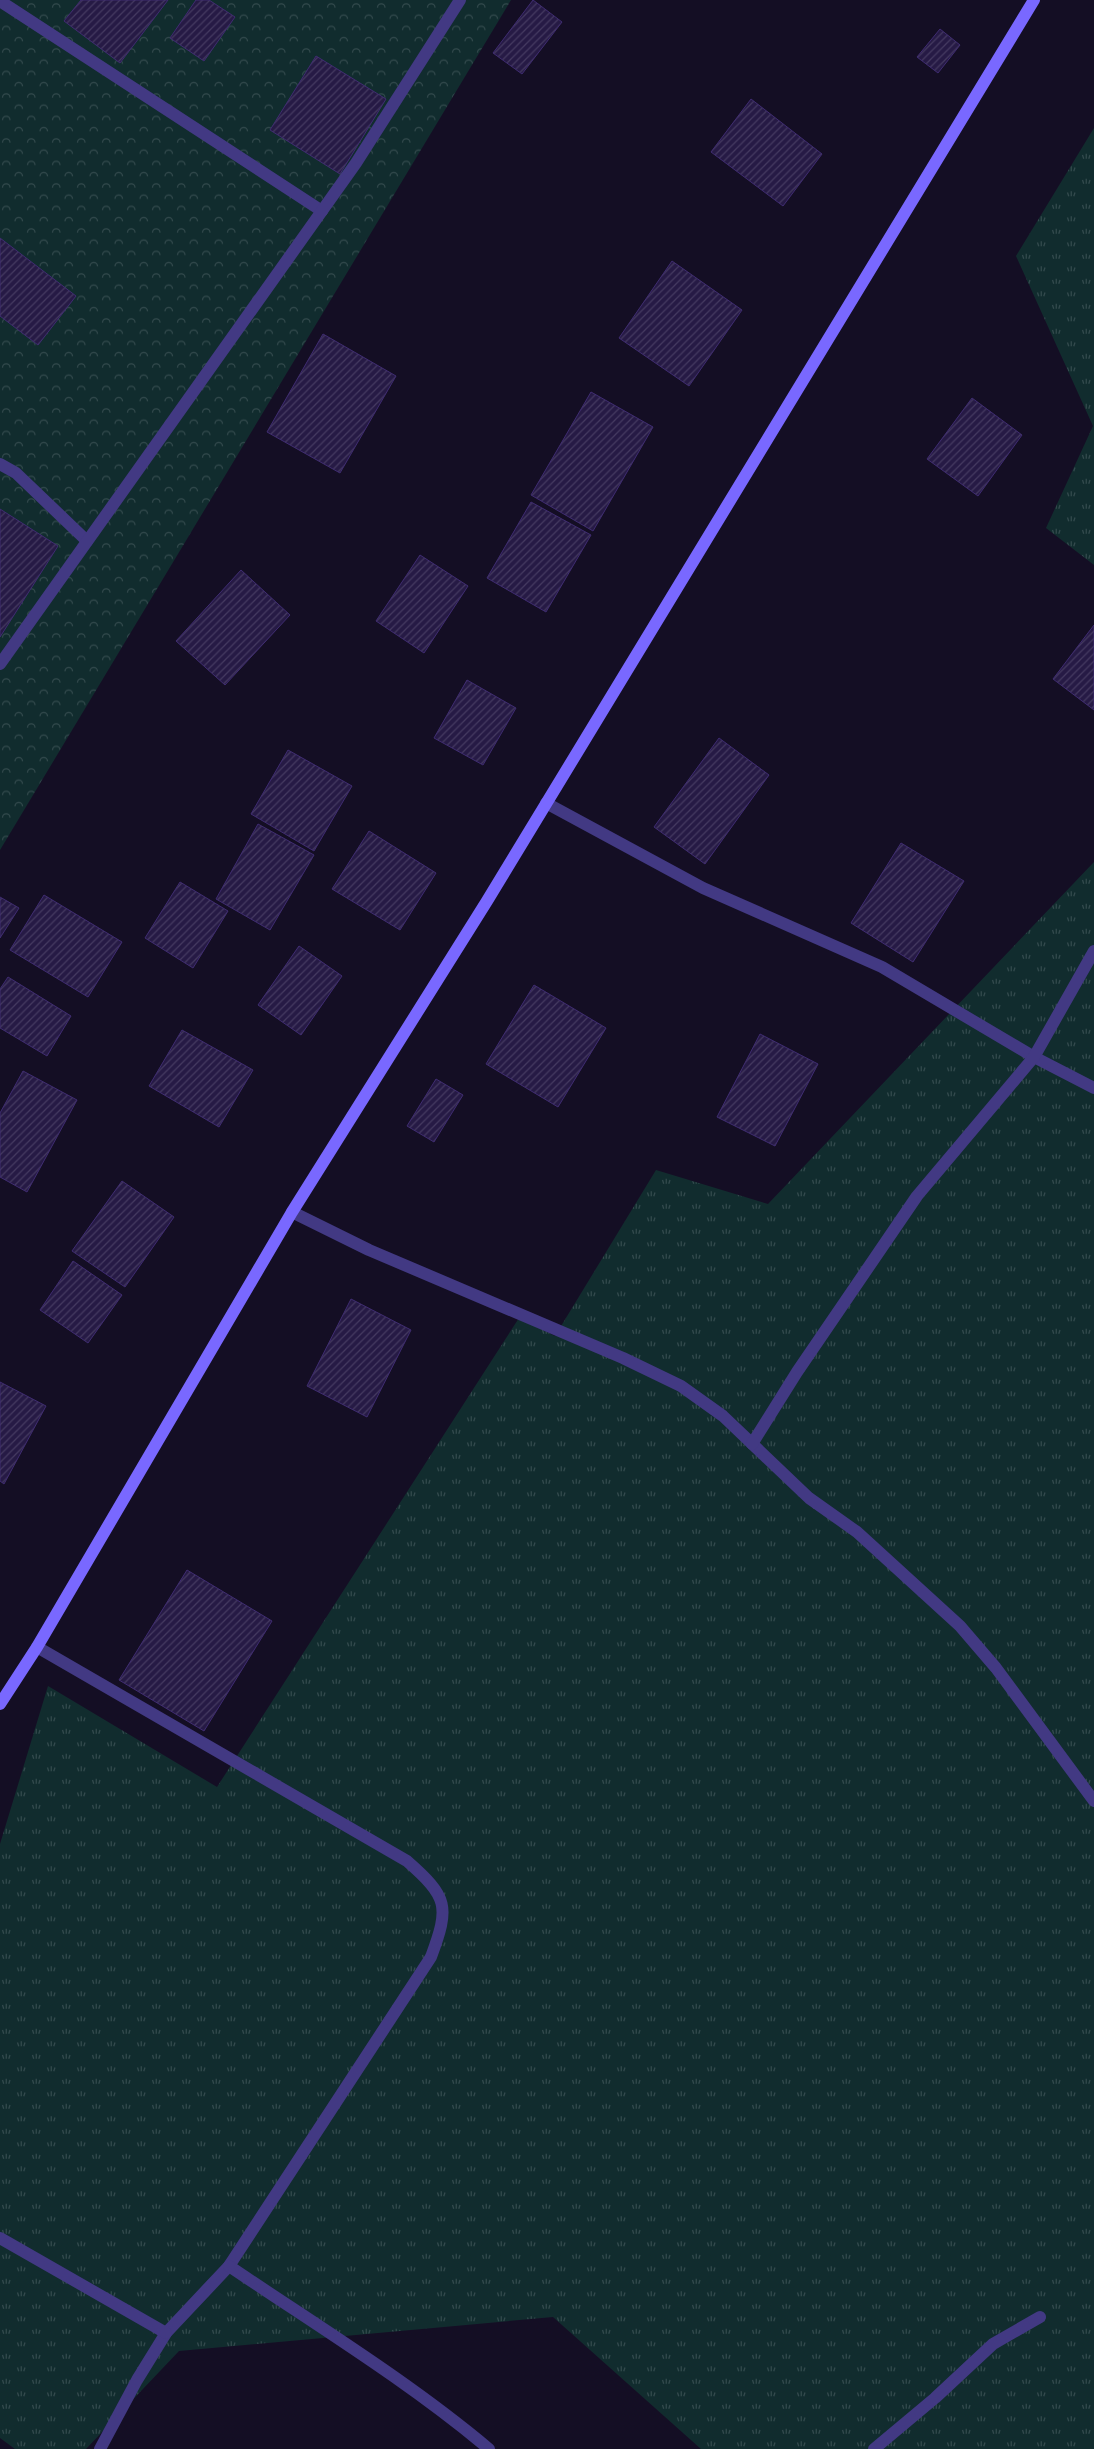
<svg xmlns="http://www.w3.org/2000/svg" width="1094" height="2449" font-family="'Public Sans',sans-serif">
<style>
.grass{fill:url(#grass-tufts)}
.forest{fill:url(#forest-crowns)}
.building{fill:url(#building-hatch);stroke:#3f2c71}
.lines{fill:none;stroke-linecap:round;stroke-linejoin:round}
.street{stroke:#423983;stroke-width:12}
.secondary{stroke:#7968ff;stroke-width:12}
</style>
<defs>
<pattern id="grass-tufts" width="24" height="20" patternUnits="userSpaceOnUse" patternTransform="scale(1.25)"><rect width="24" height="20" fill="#112c2e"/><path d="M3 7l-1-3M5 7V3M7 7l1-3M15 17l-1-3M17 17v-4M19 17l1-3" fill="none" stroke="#334a4d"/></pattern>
<pattern id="forest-crowns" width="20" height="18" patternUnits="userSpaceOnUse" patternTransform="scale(1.25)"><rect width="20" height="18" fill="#112c2e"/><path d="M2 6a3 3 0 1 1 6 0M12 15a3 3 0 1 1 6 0" fill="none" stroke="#334a4d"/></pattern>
<pattern id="building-hatch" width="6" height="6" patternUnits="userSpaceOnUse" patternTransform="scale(1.25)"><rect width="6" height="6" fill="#261a45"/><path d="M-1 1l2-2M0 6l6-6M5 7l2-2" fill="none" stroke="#453a61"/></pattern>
</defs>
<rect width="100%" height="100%" fill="#140e24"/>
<!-- grass -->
<g class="grass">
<path d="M1094 128V565L1046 528 1093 426 1016 256Z"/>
<path d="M1094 862V2449H701L553 2317 179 2351 86 2449H15L0 2438V1844L48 1686 217 1787 519 1318 555 1336 656 1170 768 1204Z"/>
</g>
<!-- forest -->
<path class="forest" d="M0 0H511L0 850Z"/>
<!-- building -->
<g class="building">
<path d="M81 0H168L120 63 64 21Z"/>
<path d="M196 0H209L235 17 204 61 170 38Z"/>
<path d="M533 0 562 22 522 74 493 53Z"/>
<path d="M940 29 960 45 938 73 917 57Z"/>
<path d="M316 56 386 99 340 174 270 130Z"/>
<path d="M751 99 822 154 783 206 711 152Z"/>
<path d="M0 238 76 296 38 345 0 316Z"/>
<path d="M672 261 742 310 689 386 619 338Z"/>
<path d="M323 334 396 376 340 473 267 432Z"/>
<path d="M591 392 653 427 593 531 531 495Z"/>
<path d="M972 398 1022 435 978 496 927 459Z"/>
<path d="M531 502 591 535 546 612 487 578Z"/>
<path d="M0 509 58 546 0 637Z"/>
<path d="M420 555 468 586 424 653 376 621Z"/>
<path d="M241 570 290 615 225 685 176 641Z"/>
<path d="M1094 625V710L1053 679Z"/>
<path d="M467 680 516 708 483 765 434 738Z"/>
<path d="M719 738 769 775 705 864 654 827Z"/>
<path d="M288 750 352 786 314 851 251 814Z"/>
<path d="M258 824 314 855 270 930 216 899Z"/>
<path d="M369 831 436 873 400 930 332 889Z"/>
<path d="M901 843 964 881 913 962 851 923Z"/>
<path d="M180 882 228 911 193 968 145 938Z"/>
<path d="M44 895 122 942 88 997 10 950Z"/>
<path d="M0 897 19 908 0 938Z"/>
<path d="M299 946 342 976 301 1035 258 1005Z"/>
<path d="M8 977 71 1016 47 1056 0 1028V989Z"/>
<path d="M534 985 606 1028 558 1107 486 1064Z"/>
<path d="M182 1030 253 1070 219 1127 149 1086Z"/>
<path d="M760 1034 818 1064 775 1146 717 1117Z"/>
<path d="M23 1071 77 1100 27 1192 0 1177V1113Z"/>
<path d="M436 1079 463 1095 434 1142 407 1126Z"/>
<path d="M122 1181 174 1217 125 1287 72 1251Z"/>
<path d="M73 1261 122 1295 88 1343 40 1310Z"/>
<path d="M351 1299 411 1330 367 1417 307 1386Z"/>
<path d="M0 1382 46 1406 4 1484 0 1481Z"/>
<path d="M187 1570 272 1621 204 1731 119 1680Z"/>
</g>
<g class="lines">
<!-- street -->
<g class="street">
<path d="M0 1 322 211"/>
<path d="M0 464 16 473 87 541"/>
<path d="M0 664 356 163 460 0"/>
<path d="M546 803 703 888 882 967 1034 1057 1094 1088"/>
<path d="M292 1212 369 1250 623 1358 681 1386 723 1416 809 1498 857 1532 960 1626 996 1668 1094 1801"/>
<path d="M752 1444 797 1372 917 1196 1034 1057 1094 951"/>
<path d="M37 1647 407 1861C448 1897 450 1906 431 1957L229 2266 166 2333 137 2380 100 2449"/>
<path d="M0 2238 166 2333"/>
<path d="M229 2266C316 2325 408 2381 489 2449"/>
<path d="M874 2449 935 2398 993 2344 1040 2317"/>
</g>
<!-- secondary -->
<path class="secondary" d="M0 1704 37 1647 292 1212 487 901 1034 0"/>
</g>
</svg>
